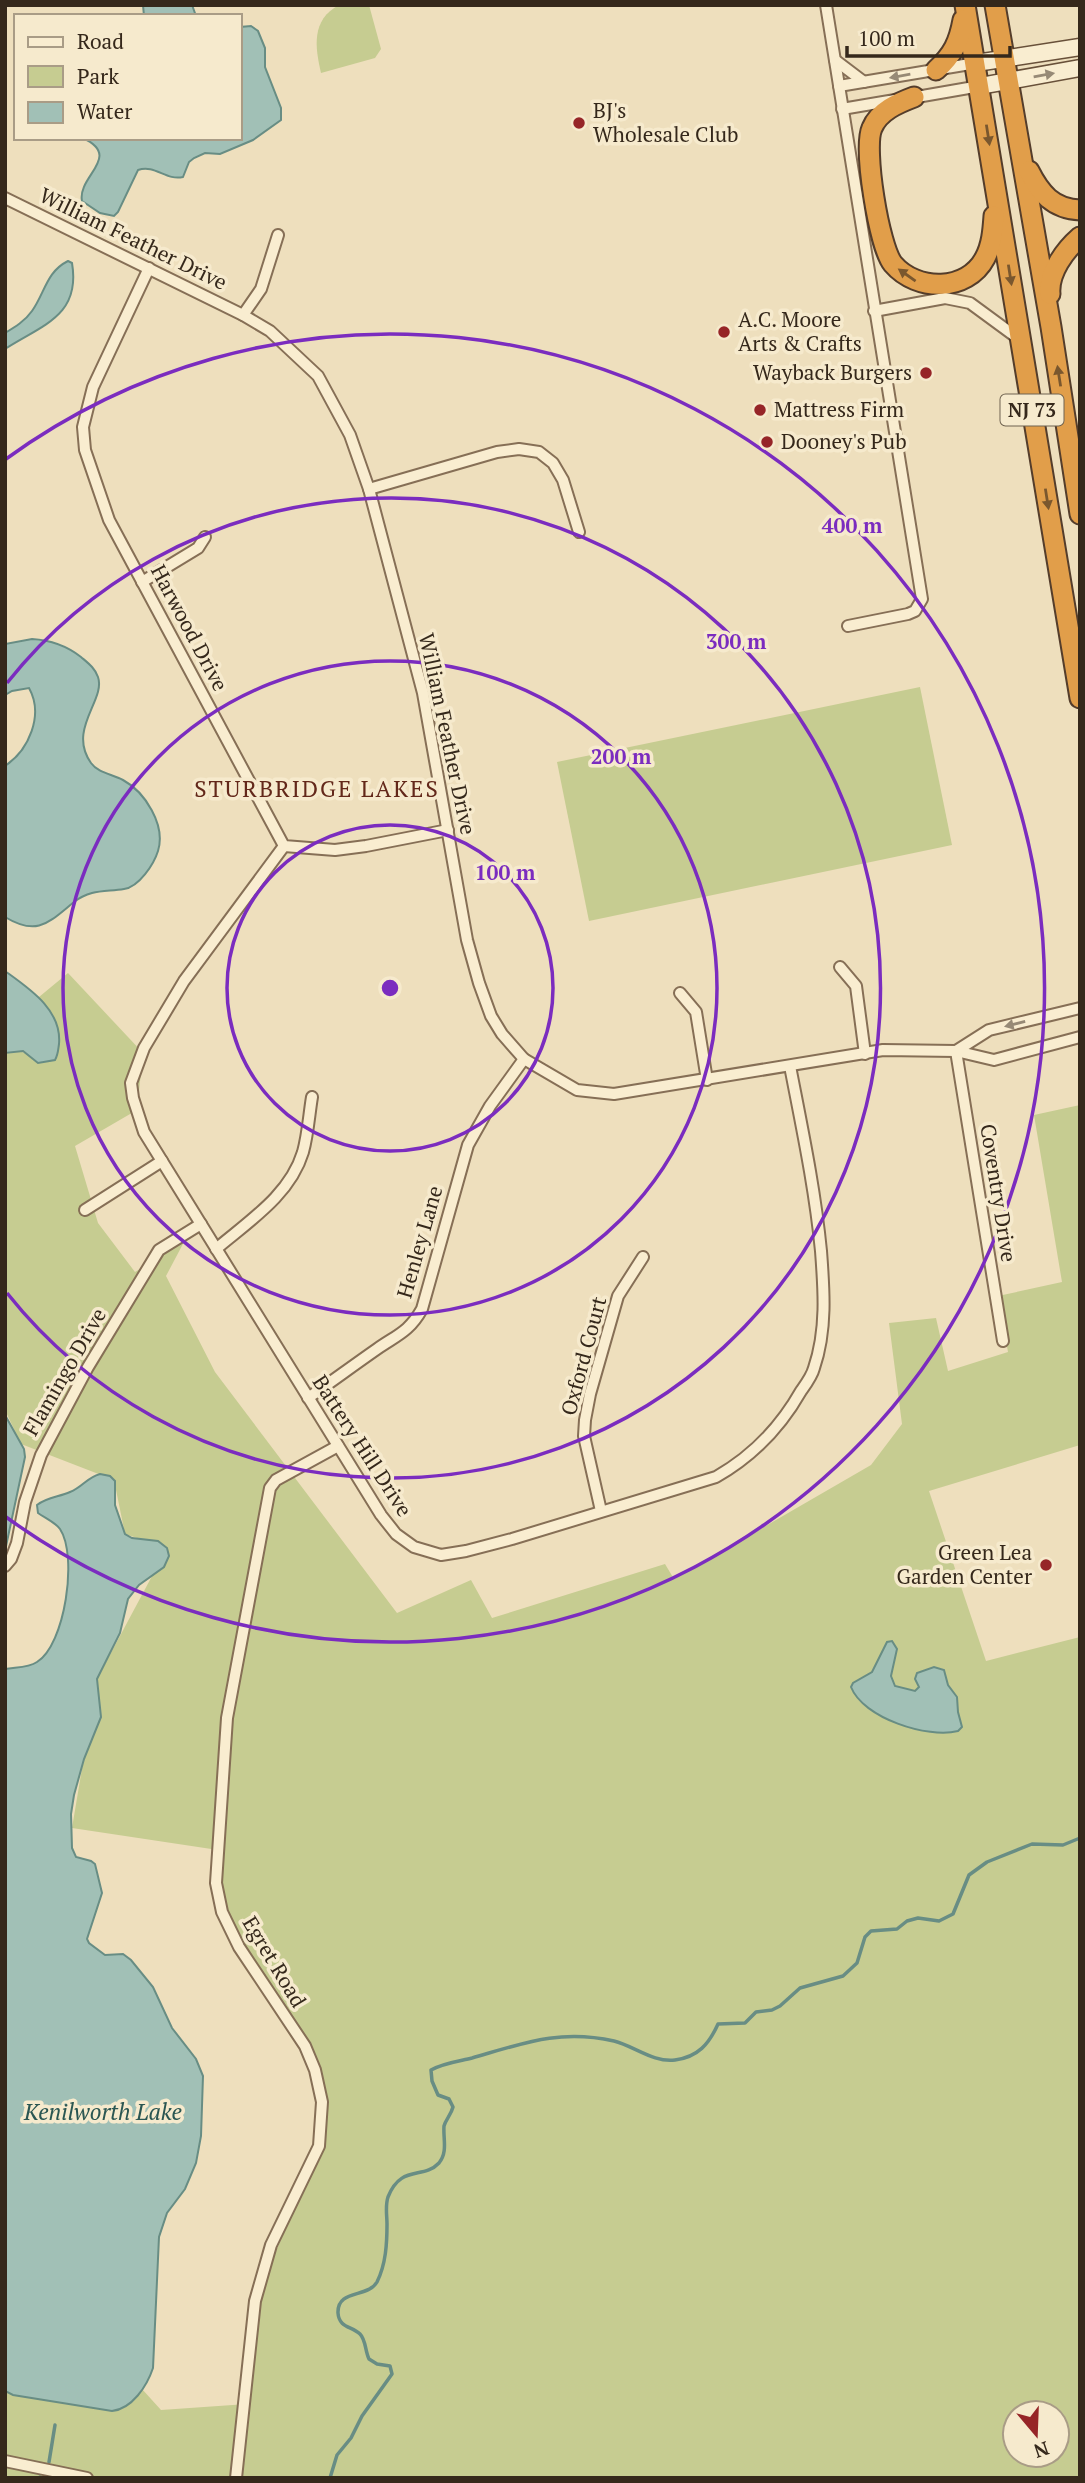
<svg xmlns="http://www.w3.org/2000/svg" width="1085" height="2483" font-family="'PT Serif',serif">
<style>
.green{fill:#c6cc91;fill-rule:evenodd}
.water{fill:#a1c0b6;stroke:#688d84;stroke-width:2}
.lines{fill:none;stroke-linecap:round;stroke-linejoin:round}
.stream{stroke:#688d84;stroke-width:3.5}
.street-casing{stroke:#866f56;stroke-width:14}
.secondary-casing{stroke:#685039;stroke-width:19}
.highway-casing{stroke:#543d2b;stroke-width:23}
.street{stroke:#f9edd0;stroke-width:10}
.secondary{stroke:#f9edd0;stroke-width:16}
.highway{stroke:#e19e4a;stroke-width:19}
.oneway{fill:#978a76}
.oneway2{fill:#7a572e}
.ring{fill:none;stroke:#7b2cbf;stroke-width:3.5}
.poi-dot{fill:#962527;stroke:#f6eacd;stroke-width:2.5}
.labels{text-anchor:middle;stroke-width:7;stroke-linejoin:round;paint-order:stroke}
.shield{fill:#f6eacd;stroke:#6f6250;stroke-width:2}
.shield-label{font-size:19px;font-weight:bold;fill:#35281b}
.poi-label{font-size:21px;fill:#35281b;stroke:#f6eacd;text-anchor:start}
.street-label{font-size:21px;fill:#35281b;stroke:#f6eacd}
.neighbourhood-label{font-size:23px;letter-spacing:2px;fill:#63281a;stroke:#f6eacd}
.water-label{font-size:23px;font-style:italic;fill:#2a5652;stroke:#f6eacd}
.centre{fill:#7b2cbf;stroke:#f6eacd;stroke-width:3.5}
.ring-label{font-size:21px;text-anchor:middle;font-weight:bold;fill:#7b2cbf;stroke:#f6eacd;stroke-width:7;stroke-linejoin:round;paint-order:stroke}
</style>
<rect width="100%" height="100%" fill="#eedfbd"/>
<!-- green -->
<g class="green">
<path d="M339 5H369L381 49 375 58 321 73C315 47 311 20 339 5Z"/>
<path d="M920 687 952 845 589 921 557 762Z"/>
<path d="M68 973 143 1053 137 1110 75 1146 98 1223 135 1272 184 1242 166 1276 215 1372 397 1613 471 1580 492 1618 665 1564 674 1579 871 1465 902 1424 889 1323 936 1318 948 1371 1008 1352 998 1296 1062 1282 1034 1115 1080 1105V1445L929 1491 986 1661 1080 1637V2478H5V2388L112 2410 142 2389 161 2410 247 2404 260 2287 322 2147 325 2093 220 1907 218 1850 72 1828 97 1679 167 1548 125 1534 114 1480 21 1444 5 1410V1048L54 1060 39 997ZM1015 2413H1057V2455H1015Z"/>
</g>
<!-- water -->
<g class="water">
<path d="M143 5H192L196 16H144Z"/>
<path d="M251 26 258 31 265 48V67L281 108V120L253 140 220 154 205 153 194 158 189 162 183 177C166 181 155 164 138 170L118 212 114 216 100 213 82 201C77 176 123 157 83 138H240V27Z"/>
<path d="M68 261 72 263C81 316 42 325 5 349V333C15 327 25 321 32 311 45 293 46 272 68 261Z"/>
<path d="M32 639C50 640 67 646 81 657 88 663 95 668 98 677 106 700 67 729 91 763 98 773 112 774 123 780 145 792 166 825 158 851 154 864 139 887 124 889 105 892 91 889 74 902 49 922 38 937 5 917V766C29 750 44 715 29 688L12 691 5 695V644Z"/>
<path d="M5 971C30 989 62 1010 59 1044 58 1051 58 1055 55 1060L38 1063 23 1051 5 1053Z"/>
<path d="M5 1415 24 1449 25 1457 5 1551Z"/>
<path d="M100 1474 110 1476 115 1481V1505L125 1534 132 1538 158 1541 167 1548 169 1556 164 1567 139 1585 128 1599 120 1633 97 1679 101 1717 84 1759 74 1795 71 1814 72 1848 76 1857 91 1861 95 1864 102 1893 87 1939 89 1943 105 1955 123 1954 131 1960 153 1987 172 2028 196 2059 203 2076 201 2136 196 2163 185 2189 167 2213 159 2237 153 2368C147 2386 132 2409 112 2411L13 2395 5 2391V1669C16 1667 28 1668 37 1662 65 1645 78 1556 60 1529 55 1522 45 1518 38 1513L37 1505C47 1497 59 1497 70 1492 83 1487 86 1478 100 1474Z"/>
<path d="M892 1641 897 1649 891 1676 895 1686 915 1691 919 1687 915 1679 917 1673 934 1667 944 1670 948 1685 957 1697 958 1712 962 1727 958 1731C928 1739 863 1718 851 1687L853 1683 872 1672 887 1642Z"/>
</g>
<g class="lines">
<!-- stream -->
<g class="stream">
<path d="M49 2462 55 2425"/>
<path d="M40 2478V2477"/>
<path d="M330 2478 337 2455 351 2438 362 2416 392 2374 390 2366 377 2364 369 2359C365 2351 366 2340 360 2334 352 2326 339 2328 338 2313 337 2289 368 2298 377 2282 386 2264 387 2243 387 2224 387 2215 385 2206 388 2197 401 2164 423 2180 439 2163 448 2152 443 2139 444 2126 446 2119 451 2115 453 2107L449 2099 438 2095 432 2081 431 2070C443 2063 460 2061 472 2058 524 2043 560 2029 614 2041 634 2046 654 2063 675 2060 698 2057 709 2044 718 2024L745 2023 756 2012 772 2010 780 2006 800 1988 843 1976 857 1963 865 1937 871 1931 897 1929 907 1921 918 1918 939 1921 953 1914 969 1875 987 1862 1032 1844 1063 1845 1080 1838"/>
</g>
<defs>
<g id="street">
<path d="M826 5 922 599 915 611 908 614 848 626"/>
<path d="M835 60 864 82"/>
<path d="M839 86 976 63"/>
<path d="M911 98 980 86"/>
<path d="M842 109 895 100"/>
<path d="M5 198 243 315 270 331 318 376 350 435 369 489 423 693 467 940 479 983 491 1016 502 1034 524 1059 577 1090 614 1094 883 1050 956 1051 994 1060 1080 1037"/>
<path d="M149 268 93 387 83 427 85 450 109 520 284 846 335 850 366 846 448 830"/>
<path d="M874 311 945 298 970 303 1019 339"/>
<path d="M243 315 261 289 278 235"/>
<path d="M369 489 497 452 519 449 539 452 553 463 563 480 579 532"/>
<path d="M142 582 198 548 205 537"/>
<path d="M284 846 184 981 144 1048 131 1083 133 1098 144 1132 381 1515 396 1534 414 1547 441 1555 466 1551 512 1539 716 1477C753 1456 780 1428 801 1391 806 1384 812 1376 814 1368 827 1330 824 1290 821 1251 815 1189 802 1128 790 1066"/>
<path d="M840 967 856 986 865 1054"/>
<path d="M680 993 696 1012 707 1080"/>
<path d="M956 1051 1003 1341"/>
<path d="M956 1051 989 1030 1080 1008"/>
<path d="M85 1210 162 1161"/>
<path d="M216 1249C249 1221 290 1195 303 1152 308 1134 309 1115 312 1097"/>
<path d="M308 1398C331 1382 354 1365 377 1349 397 1335 409 1332 422 1309L468 1145 490 1106 524 1059"/>
<path d="M601 1511 584 1436 585 1420 590 1394 618 1296 643 1257"/>
<path d="M5 1566 11 1559 17 1543 25 1502 41 1455 88 1367 159 1250 201 1224"/>
<path d="M5 2461 87 2478"/>
<path d="M236 2478 255 2301 271 2245 319 2146 322 2102 315 2070 305 2046 239 1947 222 1912 216 1883 227 1718 270 1488 276 1480 338 1446"/>
</g>
<g id="secondary">
<path d="M976 63 1080 47"/>
<path d="M980 86 1080 68"/>
</g>
<g id="highway">
<path d="M965 5 1080 698"/>
<path d="M995 5 1051 327 1080 514"/>
<path d="M936 70C953 55 959 42 963 20"/>
<path d="M914 97C898 103 879 111 872 128 863 148 879 247 893 264 917 292 967 292 985 258 992 245 993 230 994 216"/>
<path d="M1029 171C1040 193 1053 209 1080 210"/>
<path d="M1050 294C1048 273 1065 250 1080 237"/>
</g>
</defs>
<!-- street casing -->
<use href="#street" class="street-casing"/>
<!-- secondary casing -->
<use href="#secondary" class="secondary-casing"/>
<!-- highway casing -->
<use href="#highway" class="highway-casing"/>
<!-- street -->
<use href="#street" class="street"/>
<!-- secondary -->
<use href="#secondary" class="secondary"/>
<!-- highway -->
<use href="#highway" class="highway"/>
</g>
<!-- one-way arrows -->
<defs><path id="oneway-solid" d="M-6-.8H1V-3.2L6.5 0L1 3.2V.8H-6Z" transform="scale(1.75)"/></defs>
<g class="oneway">
<use href="#oneway-solid" transform="translate(1044 75) rotate(-10)"/>
<use href="#oneway-solid" transform="translate(900 76) rotate(170)"/>
<use href="#oneway-solid" transform="translate(1015 1024) rotate(166)"/>
</g>
<g class="oneway2">
<use href="#oneway-solid" transform="translate(988 135) rotate(81)"/>
<use href="#oneway-solid" transform="translate(907 275) rotate(-145)"/>
<use href="#oneway-solid" transform="translate(1010 275) rotate(81)"/>
<use href="#oneway-solid" transform="translate(1059 376) rotate(-99)"/>
<use href="#oneway-solid" transform="translate(1047 499) rotate(81)"/>
</g>
<!-- distance rings -->
<g class="ring">
<circle cx="390" cy="988" r="163"/>
<circle cx="390" cy="988" r="327"/>
<path d="M7 683A490 490 0 1 1 7 1293"/>
<path d="M6 459A654 654 0 1 1 6 1517"/>
</g>
<!-- markers -->
<g class="poi-dot">
<circle cx="579" cy="123" r="7"/>
<circle cx="724" cy="332" r="7"/>
<circle cx="926" cy="373" r="7"/>
<circle cx="760" cy="410" r="7"/>
<circle cx="767" cy="442" r="7"/>
<circle cx="1046" cy="1565" r="7"/>
</g>
<g class="labels">
<!-- shield labels -->
<rect class="shield" x="1000.5" y="394.5" width="63" height="31" rx="5"/>
<g class="shield-label">
<text x="1032" y="417">NJ 73</text>
</g>
<!-- poi labels -->
<g class="poi-label">
<text x="593" y="118">BJ's<tspan x="593" dy="24">Wholesale Club</tspan></text>
<text x="738" y="327">A.C. Moore<tspan x="738" dy="24">Arts &amp; Crafts</tspan></text>
<text x="912" y="380" text-anchor="end">Wayback Burgers</text>
<text x="774" y="417">Mattress Firm</text>
<text x="781" y="449">Dooney's Pub</text>
<text x="1032" y="1560" text-anchor="end">Green Lea<tspan x="1032" dy="24">Garden Center</tspan></text>
</g>
<!-- street labels -->
<g class="street-label">
<text transform="translate(133 239) rotate(26)" y="7">William Feather Drive</text>
<text transform="translate(189 628) rotate(62)" y="7">Harwood Drive</text>
<text transform="translate(447 734) rotate(78)" y="7">William Feather Drive</text>
<text transform="translate(998 1193) rotate(81)" y="7">Coventry Drive</text>
<text transform="translate(420 1242) rotate(-74)" y="7">Henley Lane</text>
<text transform="translate(584 1356) rotate(-75)" y="7">Oxford Court</text>
<text transform="translate(65 1372) rotate(-60)" y="7">Flamingo Drive</text>
<text transform="translate(362 1446) rotate(57)" y="7">Battery Hill Drive</text>
<text transform="translate(274 1962) rotate(59)" y="7">Egret Road</text>
</g>
<!-- neighbourhood labels -->
<g class="neighbourhood-label">
<text x="317" y="797">STURBRIDGE LAKES</text>
</g>
<!-- water labels -->
<g class="water-label">
<text x="103" y="2120">Kenilworth Lake</text>
</g>
</g>
<circle cx="390" cy="988" r="10" class="centre"/>
<g class="ring-label">
<text x="852" y="533">400 m</text>
<text x="736" y="649">300 m</text>
<text x="621" y="764">200 m</text>
<text x="505" y="880">100 m</text>
</g>
<!-- border -->
<rect width="1085" height="2483" fill="none" stroke="#35281b" stroke-width="14"/>
<!-- legend -->
<rect x="14" y="14" width="228" height="126" fill="#f6eacd" stroke="#a99c86" stroke-width="2"/>
<rect x="28" y="37" width="35" height="10" fill="#f9edd0" stroke="#a99c86" stroke-width="2"/>
<text x="77" y="49" font-size="21" fill="#35281b">Road</text>
<rect x="28" y="66" width="35" height="21" fill="#c6cc91" stroke="#a99c86" stroke-width="2"/>
<text x="77" y="84" font-size="21" fill="#35281b">Park</text>
<rect x="28" y="102" width="35" height="21" fill="#a1c0b6" stroke="#a99c86" stroke-width="2"/>
<text x="77" y="119" font-size="21" fill="#35281b">Water</text>
<!-- north arrow -->
<g transform="translate(1036 2434) rotate(161)"><circle r="33" fill="#f6eacd" stroke="#a99c86" stroke-width="2"/>
<path d="M0-5L12 26L0 18L-12 26Z" fill="#962527"/>
<text y="-10" font-size="19" font-weight="bold" text-anchor="middle" fill="#35281b">N</text>
</g>
<!-- scale -->
<path d="M847 46v10h163v-10" fill="none" stroke="#35281b" stroke-width="3.5"/>
<text x="858" y="46" font-size="21" fill="#35281b" stroke="#f6eacd" stroke-width="5" paint-order="stroke">100 m</text>
</svg>
